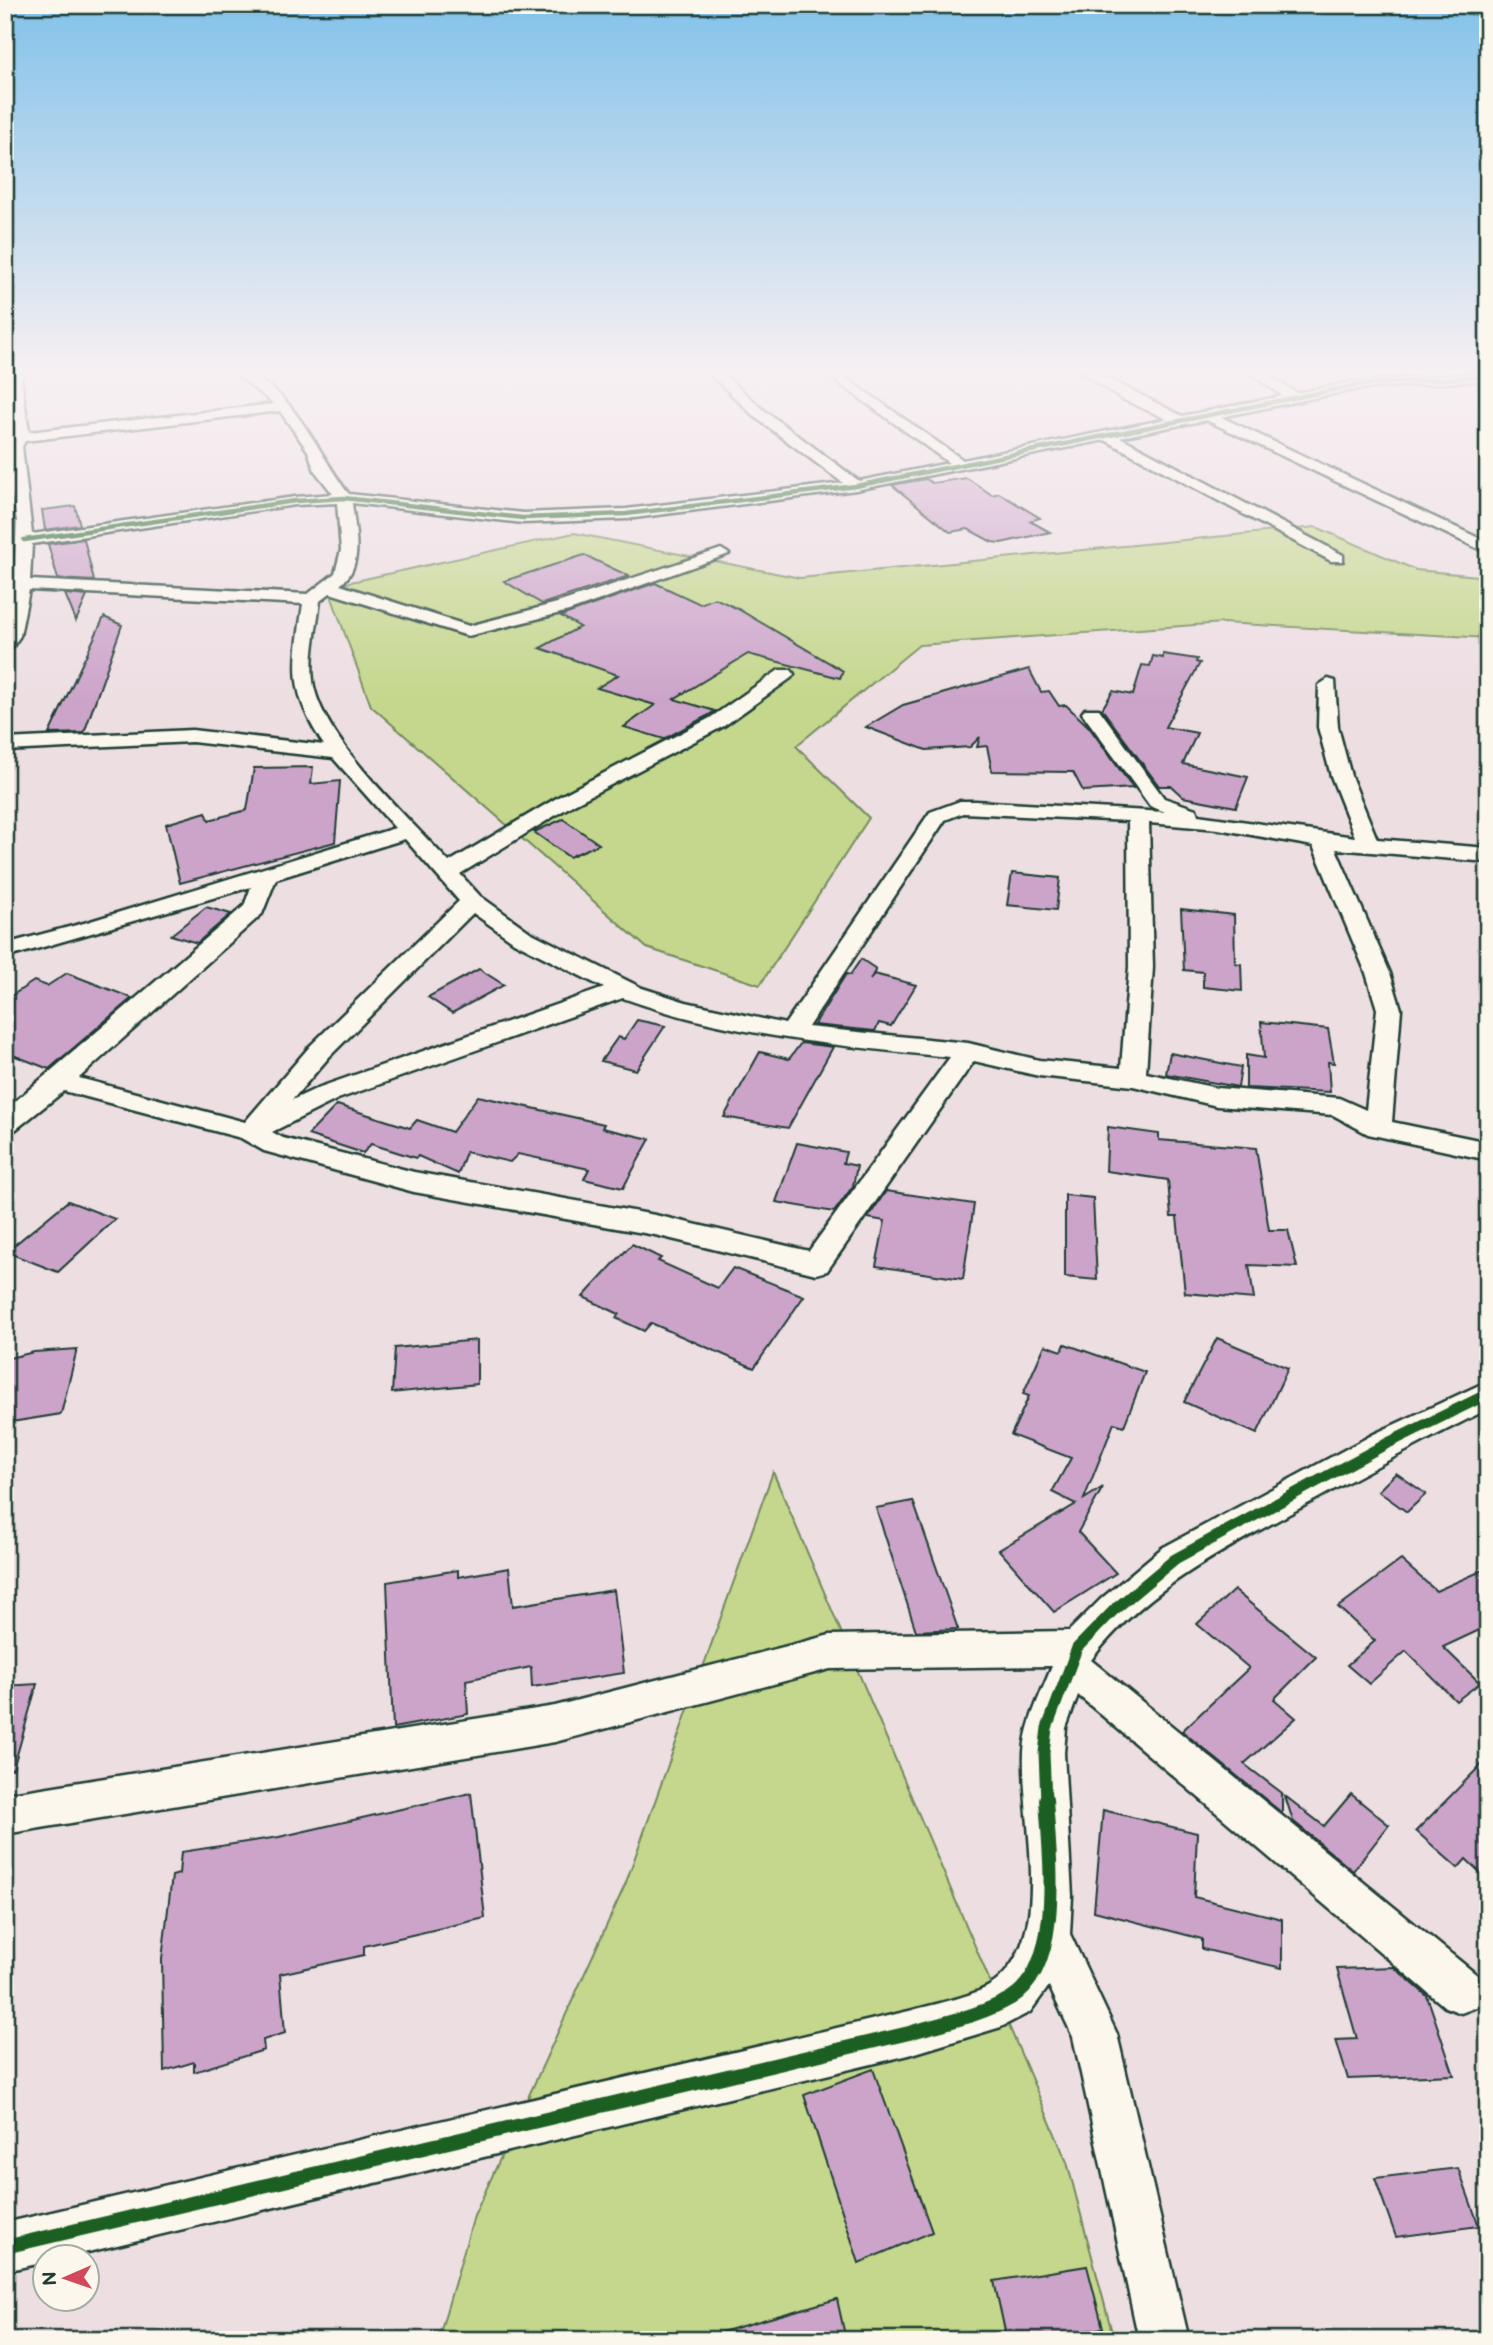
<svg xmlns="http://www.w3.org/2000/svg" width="1493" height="2345" font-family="'Balsamiq Sans',sans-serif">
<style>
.green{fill:#c4d78c;stroke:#728a60;stroke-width:2}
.building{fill:#cca4ca;stroke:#1f3d34;stroke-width:2}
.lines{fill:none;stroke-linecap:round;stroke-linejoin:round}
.minor-casing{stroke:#1f3d34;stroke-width:5}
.minor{fill:#fbf7ec;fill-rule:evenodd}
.cycleway-far2-casing{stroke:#fbf7ec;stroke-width:7}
.cycleway-far1-casing{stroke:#fbf7ec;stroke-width:16}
.cycleway-casing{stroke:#fbf7ec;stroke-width:18}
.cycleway-far2{stroke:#1b5e20;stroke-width:4.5}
.cycleway-far1{stroke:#1b5e20;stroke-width:11}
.cycleway{stroke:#1b5e20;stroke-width:14}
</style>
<rect width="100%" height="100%" fill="#eddee2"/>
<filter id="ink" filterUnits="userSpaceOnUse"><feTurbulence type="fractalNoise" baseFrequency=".0143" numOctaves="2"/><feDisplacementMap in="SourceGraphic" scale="14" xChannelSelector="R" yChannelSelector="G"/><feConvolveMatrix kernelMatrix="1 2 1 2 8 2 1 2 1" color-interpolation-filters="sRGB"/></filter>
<g filter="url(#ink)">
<!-- green -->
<g class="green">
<path d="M1316 527 1416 570 1488 577V638L1223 623 919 645 796 746 869 818 760 985 647 948 371 706 328 587 574 533 800 578Z"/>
<path d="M773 1472 1067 2162 1114 2340H438L474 2216 625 1885Z"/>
</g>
<!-- building -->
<g class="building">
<path d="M967 478 992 495 999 493 1040 518 1030 521 1050 532 1001 543 992 542 968 529 950 532 892 485 926 479 932 483Z"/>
<path d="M75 506 80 525 45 530 42 510Z"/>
<path d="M84 539 94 581 58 579 48 544Z"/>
<path d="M584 555 629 576 542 604 504 581Z"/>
<path d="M655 583 700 604 715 598 738 609 843 671 840 678 748 654 674 699 715 711 707 716 664 739 624 727 655 705 597 688 618 675 540 648 580 627 561 616Z"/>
<path d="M65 594 87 596 76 621Z"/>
<path d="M104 617 122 625 84 733 49 734Z"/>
<path d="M1163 654 1197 659 1196 662 1200 663 1165 727 1197 733 1183 764 1248 777 1236 807 1183 797 1171 786H1159L1102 709 1113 691 1133 695 1142 665 1150 666 1153 656 1163 658Z"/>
<path d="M1029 669 1041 692 1049 691 1059 706 1066 705 1089 727 1133 788 1083 791 1073 772 992 771 987 746 977 747 980 737 970 747 926 750 866 727 903 705Z"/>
<path d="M313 767 311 784 340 781 335 842 180 883 166 824 206 812 209 820 247 810 254 768Z"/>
<path d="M563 819 599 844 569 857 534 832Z"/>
<path d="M1012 873 1060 878 1056 910 1007 905Z"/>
<path d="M206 907 231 914 197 943 171 935Z"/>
<path d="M1181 909 1234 915 1235 963 1241 964 1242 991 1203 987V972L1184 970Z"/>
<path d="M861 959 876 969 870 980 874 974 916 985 891 1026 879 1023 875 1031 814 1025 846 974 850 975Z"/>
<path d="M479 969 504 985 452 1013 428 997Z"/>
<path d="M67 973 132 998 49 1069 5 1052V1000L34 981 47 986Z"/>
<path d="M637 1020 665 1026 636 1070 601 1061 618 1037 624 1039Z"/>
<path d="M1261 1022 1328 1029 1334 1063 1328 1062 1330 1092 1246 1088V1055L1264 1058Z"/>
<path d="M801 1043 833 1047 788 1128 724 1117 760 1052 789 1059Z"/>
<path d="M1170 1053 1241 1067 1238 1087 1166 1074Z"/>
<path d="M478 1096 604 1124 602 1128 650 1139 623 1188 584 1179 589 1169 518 1154 510 1162 466 1152 458 1174 418 1156 416 1158 371 1144 363 1153 308 1135 337 1105 410 1128 417 1120 452 1132Z"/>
<path d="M1108 1127 1159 1134V1140L1256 1148 1269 1230H1288L1297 1267 1249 1265 1254 1299 1185 1293 1177 1217H1171L1168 1180 1106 1171Z"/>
<path d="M797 1143 846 1152 843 1163 857 1166 853 1186 834 1212 776 1202Z"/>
<path d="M886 1191 974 1204 963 1279 876 1266 885 1221 868 1218Z"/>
<path d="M1065 1195 1093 1198 1097 1280 1065 1277Z"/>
<path d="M68 1201 115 1219 58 1272 6 1252Z"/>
<path d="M632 1244 661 1258 658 1261 718 1288 733 1268 804 1296 754 1368 651 1323 644 1331 616 1318 619 1314 583 1297Z"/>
<path d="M1217 1338 1288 1368 1257 1434 1184 1402Z"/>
<path d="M477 1340V1384L392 1393 395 1348Z"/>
<path d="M1065 1344 1145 1372 1124 1426 1114 1423 1084 1499 1103 1487 1078 1532 1116 1573 1054 1612 999 1550 1076 1504 1052 1492 1071 1458 1011 1435 1029 1396 1023 1394 1045 1345 1062 1351Z"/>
<path d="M77 1349 61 1414 5 1423V1359L34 1352Z"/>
<path d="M1396 1473 1426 1494 1407 1512 1378 1491Z"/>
<path d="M913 1501 958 1629 916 1631 876 1508Z"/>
<path d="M1401 1560 1436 1591 1488 1568V1626L1443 1647 1480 1683 1456 1701 1406 1651 1369 1684 1347 1665 1375 1641 1338 1607Z"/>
<path d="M509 1568 513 1606 614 1590 624 1673 532 1687 531 1667 466 1680 468 1714 393 1728 387 1582 458 1570V1577Z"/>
<path d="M1234 1590 1316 1657 1274 1699 1296 1718 1244 1764 1282 1793V1813L1182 1731 1249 1668 1197 1624Z"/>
<path d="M37 1684 13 1769 5 1768V1686Z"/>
<path d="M1488 1758V1880L1466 1859 1458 1868 1416 1831Z"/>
<path d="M471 1793 485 1918 364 1946V1955L280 1974 285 2033 263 2040 264 2050 194 2072V2062L164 2071 162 1959 172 1876 179 1874 181 1852 279 1837Z"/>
<path d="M1351 1794 1389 1825 1353 1871 1293 1821 1285 1796 1324 1826Z"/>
<path d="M1103 1810 1197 1833 1194 1897 1282 1919V1968L1202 1949V1939L1094 1911Z"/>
<path d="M1394 1967 1427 1996 1454 2075 1348 2079 1336 2040 1357 2039 1337 1969Z"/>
<path d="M873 2069 932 2232 859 2263 804 2095Z"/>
<path d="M1458 2168 1479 2226 1396 2237 1375 2178Z"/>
<path d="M1087 2266 1103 2328 1035 2340H1007L994 2281Z"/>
<path d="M837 2299 846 2340H722L721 2332Z"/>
</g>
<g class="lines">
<defs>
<g id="minor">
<path d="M13 373H25L21 380 29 432 274 404 235 373C286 372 321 460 349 494L523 513 626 509 843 483 755 417 709 373H722L765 411 859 481 949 463 825 373H839L963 460 1167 419 1122 399 1082 373H1097L1182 416 1283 396 1250 373H1264L1297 393 1358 381 1488 373V380L1358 389 1221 417 1487 542V548L1481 550 1206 420 1120 437 1343 555V561H1331L1105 440 856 490 626 519 523 523 352 503C355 531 365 566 340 585L469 626 557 603 715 551 721 549 729 554 569 611 468 636 330 593 320 601C317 627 310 655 313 681 321 739 409 818 449 862L560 796 710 718 779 670H791L794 674 791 678 724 726 574 804 460 874 480 896 530 932 642 988 686 1002 785 1024 930 812 960 801H975L1165 812 1150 806 1082 713 1085 709H1099L1164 798 1196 809 1198 815 1355 837 1331 776 1318 727 1319 685 1328 679 1335 681 1338 727 1351 776 1377 839 1488 848V862L1336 849 1390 973 1401 1009 1392 1122 1488 1142V1160L1368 1134 1333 1115 1217 1106 1133 1086 1039 1076 974 1061 827 1271 816 1274 655 1235 414 1192 264 1151 241 1138 64 1091 15 1130 5 1133V1110L244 906 251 887 5 958V944L84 923 395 828 333 758 192 742 5 751V739L192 730 324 745C288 691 294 665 303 604L29 590 20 636 11 649 5 650V622L13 589H5V579H14L17 520 11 491 8 447 15 432 9 380ZM280 411 308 451 315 471 333 494 295 497 32 534 22 447 25 441ZM337 503 341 550 335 573 308 594 30 580 32 544 295 505ZM963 813 1128 821 1129 967 1121 1068 1039 1060 968 1043 808 1027 945 820ZM1149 823 1218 829 1313 846 1366 973 1377 1009 1366 1110 1339 1098 1217 1088 1146 1073 1153 967ZM405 839 459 901 311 1045 245 1122 79 1078 262 914 276 879ZM473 913 514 942 604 988 320 1087 292 1100 329 1057ZM623 998C728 1036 840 1046 950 1057L809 1251 655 1215 414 1172 283 1138 272 1132 338 1099Z"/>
<path d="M1488 1381V1409C1421 1442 1356 1477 1291 1513 1218 1553 1142 1592 1091 1660L1477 1975 1483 1991 1477 2007 1461 2013 1445 2007 1078 1695 1066 1728 1064 1753 1072 1896 1070 1934 1117 2034 1189 2340H1139L1073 2037 1049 1986 1030 2012 1001 2027 909 2055 63 2258H46V2262L5 2271V2223L909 2011C933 2004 981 1996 999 1979 1054 1928 1021 1820 1024 1752 1026 1722 1041 1694 1052 1666L830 1669 555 1742 5 1834V1794L555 1706 830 1635 1069 1631 1101 1599 1162 1548 1374 1434Z"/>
</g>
</defs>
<!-- minor casing -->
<use href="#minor" class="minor-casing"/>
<!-- minor -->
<use href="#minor" class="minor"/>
<defs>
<path id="cycleway-far2" d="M24 540 295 501 344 498 523 518 626 514 856 486 1358 385 1488 376"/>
<path id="cycleway-far1" d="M1046 1801 1044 1753 1047 1728 1077 1648 1114 1610 1175 1559 1386 1444 1488 1394"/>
<path id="cycleway" d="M5 2247 909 2033C943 2023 980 2016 1011 1998 1065 1965 1049 1853 1046 1799"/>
</defs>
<!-- cycleway-far2 casing -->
<use href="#cycleway-far2" class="cycleway-far2-casing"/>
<!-- cycleway-far1 casing -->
<use href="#cycleway-far1" class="cycleway-far1-casing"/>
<!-- cycleway casing -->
<use href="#cycleway" class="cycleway-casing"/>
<!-- cycleway-far2 -->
<use href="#cycleway-far2" class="cycleway-far2"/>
<!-- cycleway-far1 -->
<use href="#cycleway-far1" class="cycleway-far1"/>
<!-- cycleway -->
<use href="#cycleway" class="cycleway"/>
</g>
</g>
<!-- sky -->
<linearGradient id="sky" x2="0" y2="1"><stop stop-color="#83c2ea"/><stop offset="0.53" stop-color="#f7f0f2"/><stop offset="1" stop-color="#f7f0f2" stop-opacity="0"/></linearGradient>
<rect width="1493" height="701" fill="url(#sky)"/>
<!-- margin -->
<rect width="1493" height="2345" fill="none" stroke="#fbf7ec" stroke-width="28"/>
<rect x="14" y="14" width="1465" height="2317" fill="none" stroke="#1f3d34" stroke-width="2.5" filter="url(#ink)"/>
<!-- north arrow -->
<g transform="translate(66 2278) rotate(268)"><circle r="33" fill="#fbf7ec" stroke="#a3ada2" stroke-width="2"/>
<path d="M0-5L12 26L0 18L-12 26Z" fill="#d1495b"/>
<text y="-10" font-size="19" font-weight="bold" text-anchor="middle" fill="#1f3d34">N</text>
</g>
</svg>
